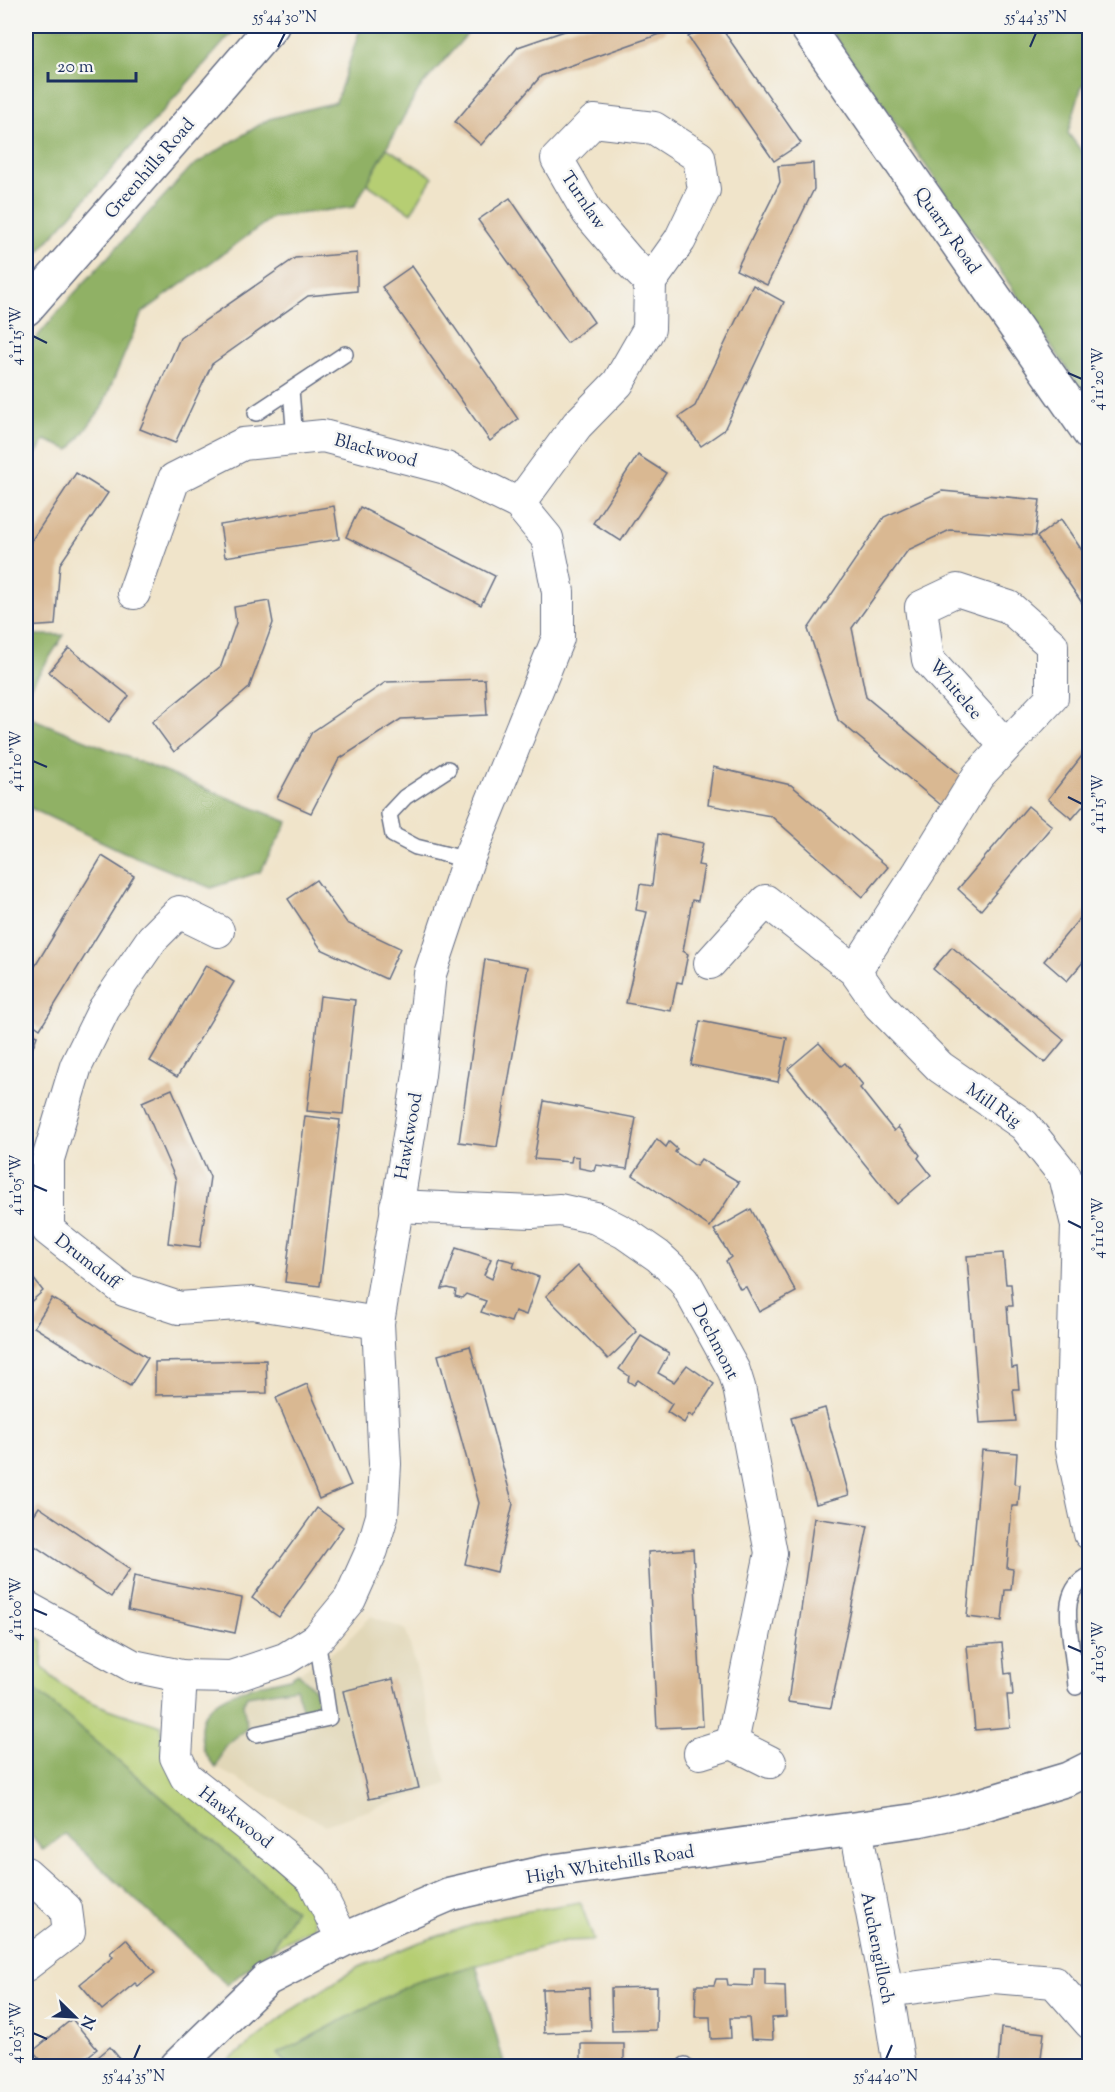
<svg xmlns="http://www.w3.org/2000/svg" width="1115" height="2092" font-family="'Sorts Mill Goudy',serif">
<style>
.built{fill:#e1d7b8}
.green{fill:#b6ce73;stroke:#687e68;stroke-width:1.5}
.forest{fill:#90b165;stroke:#567062;stroke-width:1.5}
.building{fill:#d9b892}
.lines{fill:none;stroke-linecap:round;stroke-linejoin:round}
.lane-casing{stroke:#666e84;stroke-width:18}
.street-casing{stroke:#666e84;stroke-width:34}
.secondary-casing{stroke:#666e84;stroke-width:36}
.lane{stroke:#fff;stroke-width:15}
.street{stroke:#fff;stroke-width:32}
.secondary{stroke:#fff;stroke-width:33}
.ticks{fill:none;stroke:#1b2f5e;stroke-width:2}
.labels{text-anchor:middle;stroke-width:5;stroke-linejoin:round;paint-order:stroke}
.street-label{font-size:18px;fill:#1b2f5e;stroke:#f6f6f2}
.neatline{fill:none;stroke:#1b2f5e;stroke-width:2}
.ticks-label{font-size:15px;text-anchor:middle;fill:#1b2f5e}
</style>
<rect width="100%" height="100%" fill="#f6f6f2"/>
<filter id="ink" filterUnits="userSpaceOnUse"><feTurbulence type="fractalNoise" baseFrequency=".0167" numOctaves="2"/><feDisplacementMap in="SourceGraphic" scale="12" xChannelSelector="R" yChannelSelector="G"/><feConvolveMatrix kernelMatrix="1 2 1 2 8 2 1 2 1" color-interpolation-filters="sRGB"/></filter>
<filter id="wash" filterUnits="userSpaceOnUse"><feTurbulence type="fractalNoise" baseFrequency=".008" numOctaves="4" result="noise"/><feDisplacementMap in="SourceGraphic" scale="24" xChannelSelector="R" yChannelSelector="G"/><feGaussianBlur stdDeviation="1.35" result="paint"/><feColorMatrix in="noise" values="0 0 0 0 0 0 0 0 0 0 0 0 0 0 0 0 0 1.4 0 .05"/><feComposite in="paint" operator="in"/></filter>
<g filter="url(#wash)">
<rect width="100%" height="100%" fill="#f0e4ca"/>
<!-- built -->
<path class="built" d="M371 1616 406 1630 447 1784 325 1825 216 1768 202 1751 201 1725 211 1704 225 1696 290 1678 342 1646Z"/>
<!-- green -->
<g class="green">
<path d="M387 148 433 177 411 213 367 184Z"/>
<path d="M26 1630 43 1641 42 1666C71 1702 119 1712 161 1726L167 1761 296 1883 312 1906 314 1927 270 1950 295 1911 26 1682Z"/>
<path d="M580 1902 594 1940 565 1941 413 1983 278 2054 290 2066H222L293 2009 357 1968 420 1942 500 1916Z"/>
</g>
<!-- forest -->
<g class="forest">
<path d="M26 26H238L26 266Z"/>
<path d="M361 26H479L470 31 419 89 354 207 273 217 142 313 101 409 70 450 45 440 26 469V350L70 298 191 167 269 119 336 102Z"/>
<path d="M827 26H970L972 29 976 26H1089V75L1081 88 1068 133 1089 161V401L1006 279Z"/>
<path d="M26 635H64L26 694Z"/>
<path d="M26 716 288 822 260 872 211 888 124 852 26 806Z"/>
<path d="M298 1673 314 1689 318 1702 304 1714 296 1688 247 1696 243 1704 247 1728 224 1747 216 1768C203 1752 202 1751 201 1731 199 1692 262 1685 290 1678Z"/>
<path d="M26 1682 295 1911 270 1950 227 1985 65 1834 43 1850 26 1828Z"/>
<path d="M476 1965 505 2066H290L278 2054 413 1983Z"/>
</g>
<g id="blocks">
<!-- building -->
<g class="building">
<path d="M579 26H664L666 32 541 76 481 145 455 122 518 47Z"/>
<path d="M706 26H720L801 143 774 161 688 37Z"/>
<path d="M813 163 814 189 767 285 736 270 780 182 778 166Z"/>
<path d="M510 198 594 322 567 343 478 220Z"/>
<path d="M357 253V291L308 296 212 364 175 443 140 429 180 338 295 258Z"/>
<path d="M412 266 518 419 490 441 382 287Z"/>
<path d="M753 285 784 302 724 430 701 446 679 417 695 406Z"/>
<path d="M638 455 666 473 621 541 593 523Z"/>
<path d="M76 473 108 493 60 564 55 625 26 627V549Z"/>
<path d="M942 491 1040 500 1035 536 950 530 908 550 852 628 866 697 963 777 941 805 838 720 808 629 884 517Z"/>
<path d="M334 506 339 539 225 557 220 525Z"/>
<path d="M360 507 495 576 481 605 346 537Z"/>
<path d="M1061 519 1089 561V613L1037 537Z"/>
<path d="M269 601 273 623 249 688 174 752 152 722 221 666 236 623 234 607Z"/>
<path d="M69 648 129 696 109 722 49 672Z"/>
<path d="M485 679 487 715 401 719 339 759 311 813 277 798 312 732 386 682Z"/>
<path d="M1089 747V799L1072 819 1048 799Z"/>
<path d="M713 767 791 785 888 867 863 897 771 816 708 805Z"/>
<path d="M1028 806 1052 826 981 910 958 889Z"/>
<path d="M658 834 703 843 698 865 704 866 698 901 692 900 683 951 688 954 682 983 677 982 671 1011 626 1003 647 912 636 910 640 884 652 886Z"/>
<path d="M102 856 134 876 40 1029 26 1019V981Z"/>
<path d="M316 880 347 923 400 948 386 979 321 949 288 899Z"/>
<path d="M1089 907V955L1067 981 1044 961Z"/>
<path d="M952 947 1064 1040 1045 1063 933 969Z"/>
<path d="M485 959 528 967 497 1147 459 1142Z"/>
<path d="M206 965 234 982 177 1077 150 1061Z"/>
<path d="M320 996 355 1000 343 1114 307 1111Z"/>
<path d="M700 1021 787 1038 778 1082 691 1065Z"/>
<path d="M26 1032 37 1036 26 1065Z"/>
<path d="M819 1043 841 1066 845 1063 863 1085 860 1088 894 1131 898 1127 920 1155 918 1158 931 1175 897 1204 788 1069Z"/>
<path d="M172 1089 210 1177 200 1247 168 1243 176 1180 142 1102Z"/>
<path d="M544 1101 636 1118 627 1169 596 1165 594 1171 579 1168V1157L572 1156 571 1162 534 1159Z"/>
<path d="M305 1116 340 1120 320 1286 285 1282Z"/>
<path d="M657 1139 666 1147 669 1142 677 1149 675 1152 696 1166 701 1159 739 1182 710 1227 633 1175Z"/>
<path d="M751 1209 796 1292 759 1312 746 1287 740 1289 726 1261 731 1257 714 1230Z"/>
<path d="M456 1248 491 1259 484 1275 492 1279 499 1258 515 1262 513 1268 539 1277 526 1315 515 1311 511 1322 481 1312 486 1301 466 1294 462 1298 455 1296 456 1290 448 1288 442 1289Z"/>
<path d="M1003 1253 1006 1284H1011L1013 1306H1007L1012 1368 1017 1367 1019 1389H1013L1016 1421 980 1423 967 1256Z"/>
<path d="M578 1266 637 1332 608 1359 546 1296Z"/>
<path d="M26 1269 43 1291 26 1306Z"/>
<path d="M52 1298 148 1358 130 1386 34 1327Z"/>
<path d="M641 1336 669 1353 658 1373 674 1382 687 1365 714 1384 693 1417 689 1414 684 1423 667 1412 672 1404 638 1380 634 1385 628 1381 629 1376 619 1369Z"/>
<path d="M470 1346 513 1504 497 1572 465 1564 479 1503 438 1355Z"/>
<path d="M266 1360 267 1393 155 1395V1362Z"/>
<path d="M307 1384 351 1485 319 1499 276 1398Z"/>
<path d="M825 1408 849 1495 816 1504 791 1418Z"/>
<path d="M982 1450 1017 1453 1015 1484 1020 1485 1018 1506H1012L1007 1568 1013 1569 1012 1579 1011 1590H1005L1002 1621 967 1617Z"/>
<path d="M39 1507 130 1569 111 1597 26 1540V1527Z"/>
<path d="M317 1508 343 1527 279 1617 252 1598Z"/>
<path d="M814 1518 868 1526 831 1708 788 1702Z"/>
<path d="M693 1549 703 1726 657 1728 648 1552Z"/>
<path d="M134 1576 242 1598 235 1633 128 1610Z"/>
<path d="M1002 1643 1005 1674 1011 1673 1013 1695H1007L1010 1727 975 1730 967 1646Z"/>
<path d="M393 1679 419 1788 369 1799 343 1691Z"/>
<path d="M126 1939 155 1973 138 1986 135 1983 102 2010 80 1984 113 1957 110 1953Z"/>
<path d="M754 1968H765V1985L785 1986 786 2017 772 2018 773 2040 751 2039 749 2018H730L731 2038 711 2039 710 2017H695L696 1985H714L716 1979H727L728 1985 753 1986Z"/>
<path d="M657 1987 656 2030 612 2031 611 1988Z"/>
<path d="M589 1988 591 2031 544 2033 542 1989Z"/>
<path d="M72 2019 97 2049 76 2066H46L33 2051Z"/>
<path d="M1001 2028 1044 2033 1040 2066H998Z"/>
<rect x="581" y="2044" width="43" height="22"/>
<path d="M110 2047 126 2066H106L98 2057Z"/>
</g>
</g>
</g>
<g filter="url(#ink)">
<use href="#blocks" fill-opacity="0" stroke="#666e84" stroke-width="1.5"/>
<g class="lines">
<defs>
<g id="lane">
<path d="M291 390 295 439"/>
<path d="M256 413 345 354"/>
<path d="M448 769 405 797 389 814 393 835 416 847 468 860"/>
<path d="M1076 1687C1075 1672 1073 1658 1071 1643 1068 1618 1062 1589 1090 1575"/>
<path d="M256 1734 329 1718 317 1639"/>
<path d="M685 2065V2066"/>
</g>
<g id="street">
<path d="M519 504 577 425 618 383 649 329 650 282 680 240 704 190 699 157 654 128 594 121 557 159 588 213 628 260 650 282"/>
<path d="M218 931 179 912 152 939 104 1009 76 1066 48 1159V1230L124 1290 179 1308 252 1303 378 1323"/>
<path d="M710 963 766 901 855 971 879 1005 940 1067 1024 1125 1065 1176 1077 1225 1071 1445 1090 1534"/>
<path d="M855 971 919 872 978 776 1052 697V645L1009 607 957 590 921 607 928 660 1006 746"/>
<path d="M396 1206 532 1212 560 1210 596 1218 625 1233 658 1256 684 1280 734 1371 739 1387 771 1553 732 1743"/>
<path d="M26 1607 133 1666 181 1676 231 1677 285 1659 317 1639 350 1599 372 1550 382 1516 385 1464 378 1323 419 1075 430 974 468 860 558 638V592L547 538 519 504 446 468 323 436 243 444 174 479 134 593"/>
<path d="M181 1676 176 1757 186 1777 284 1855 313 1880 343 1940"/>
<path d="M700 1753 732 1743 770 1762"/>
<path d="M856 1829 887 1991 899 2066"/>
<path d="M26 1873 66 1909 69 1932 26 1965"/>
<path d="M887 1991 994 1977 1054 1982 1090 2023"/>
</g>
<g id="secondary">
<path d="M806 26 1090 434"/>
<path d="M26 309 185 127 272 26"/>
<path d="M177 2066 267 1979 343 1940 450 1894 546 1872 918 1820 961 1811 1068 1779 1090 1768"/>
</g>
</defs>
<!-- lane casing -->
<use href="#lane" class="lane-casing"/>
<!-- street casing -->
<use href="#street" class="street-casing"/>
<!-- secondary casing -->
<use href="#secondary" class="secondary-casing"/>
<!-- lane -->
<use href="#lane" class="lane"/>
<!-- street -->
<use href="#street" class="street"/>
<!-- secondary -->
<use href="#secondary" class="secondary"/>
</g>
</g>
<!-- ticks -->
<path class="ticks" d="M278 47 285 33M1030 47 1036 33M33 336 47 343M1068 373 1082 379M33 761 47 767M1068 797 1082 804M33 1185 47 1191M1068 1221 1082 1228M33 1609 47 1615M1068 1646 1082 1652M33 2033 47 2039M134 2059 140 2045M886 2059 892 2045"/>
<g class="labels">
<!-- street labels -->
<g class="street-label">
<text transform="translate(149 168) rotate(-49)" y="6">Greenhills Road</text>
<text transform="translate(584 200) rotate(56)" y="6">Turnlaw</text>
<text transform="translate(948 230) rotate(55)" y="6">Quarry Road</text>
<text transform="translate(376 450) rotate(15)" y="6">Blackwood</text>
<text transform="translate(956 689) rotate(50)" y="6">Whitelee</text>
<text transform="translate(994 1105) rotate(35)" y="6">Mill Rig</text>
<text transform="translate(408 1136) rotate(-80)" y="6">Hawkwood</text>
<text transform="translate(88 1261) rotate(38)" y="6">Drumduff</text>
<text transform="translate(716 1341) rotate(63)" y="6">Dechmont</text>
<text transform="translate(236 1817) rotate(38)" y="6">Hawkwood</text>
<text transform="translate(610 1864) rotate(-9)" y="6">High Whitehills Road</text>
<text transform="translate(878 1948) rotate(79)" y="6">Auchengilloch</text>
</g>
</g>
<!-- margin -->
<rect width="1115" height="2092" fill="none" stroke="#f6f6f2" stroke-width="66"/>
<!-- north arrow -->
<g transform="translate(75 2017) rotate(114)" stroke="#f6f6f2" stroke-width="4.5" paint-order="stroke">
<path d="M0-4.5L10 22L0 15L-10 22Z" fill="#1b2f5e"/>
<text y="-9" font-size="16" font-weight="bold" text-anchor="middle" fill="#1b2f5e">N</text>
</g>
<!-- scale -->
<path d="M48 72v9h88v-9" fill="none" stroke="#1b2f5e" stroke-width="3"/>
<text x="57" y="72" font-size="18" fill="#1b2f5e" stroke="#f6f6f2" stroke-width="4.5" paint-order="stroke">20 m</text>
<rect x="33" y="33" width="1049" height="2026" class="neatline"/>
<g class="ticks-label">
<text x="285" y="22">55°44'30"N</text>
<text x="1036" y="22">55°44'35"N</text>
<text transform="translate(16 336) rotate(-90)" y="5">4°11'15"W</text>
<text transform="translate(1098 379) rotate(-90)" y="5">4°11'20"W</text>
<text transform="translate(16 761) rotate(-90)" y="5">4°11'10"W</text>
<text transform="translate(1098 804) rotate(-90)" y="5">4°11'15"W</text>
<text transform="translate(16 1185) rotate(-90)" y="5">4°11'05"W</text>
<text transform="translate(1098 1228) rotate(-90)" y="5">4°11'10"W</text>
<text transform="translate(16 1609) rotate(-90)" y="5">4°11'00"W</text>
<text transform="translate(1098 1652) rotate(-90)" y="5">4°11'05"W</text>
<text transform="translate(16 2033) rotate(-90)" y="5">4°10'55"W</text>
<text x="134" y="2081">55°44'35"N</text>
<text x="886" y="2081">55°44'40"N</text>
</g>
</svg>
